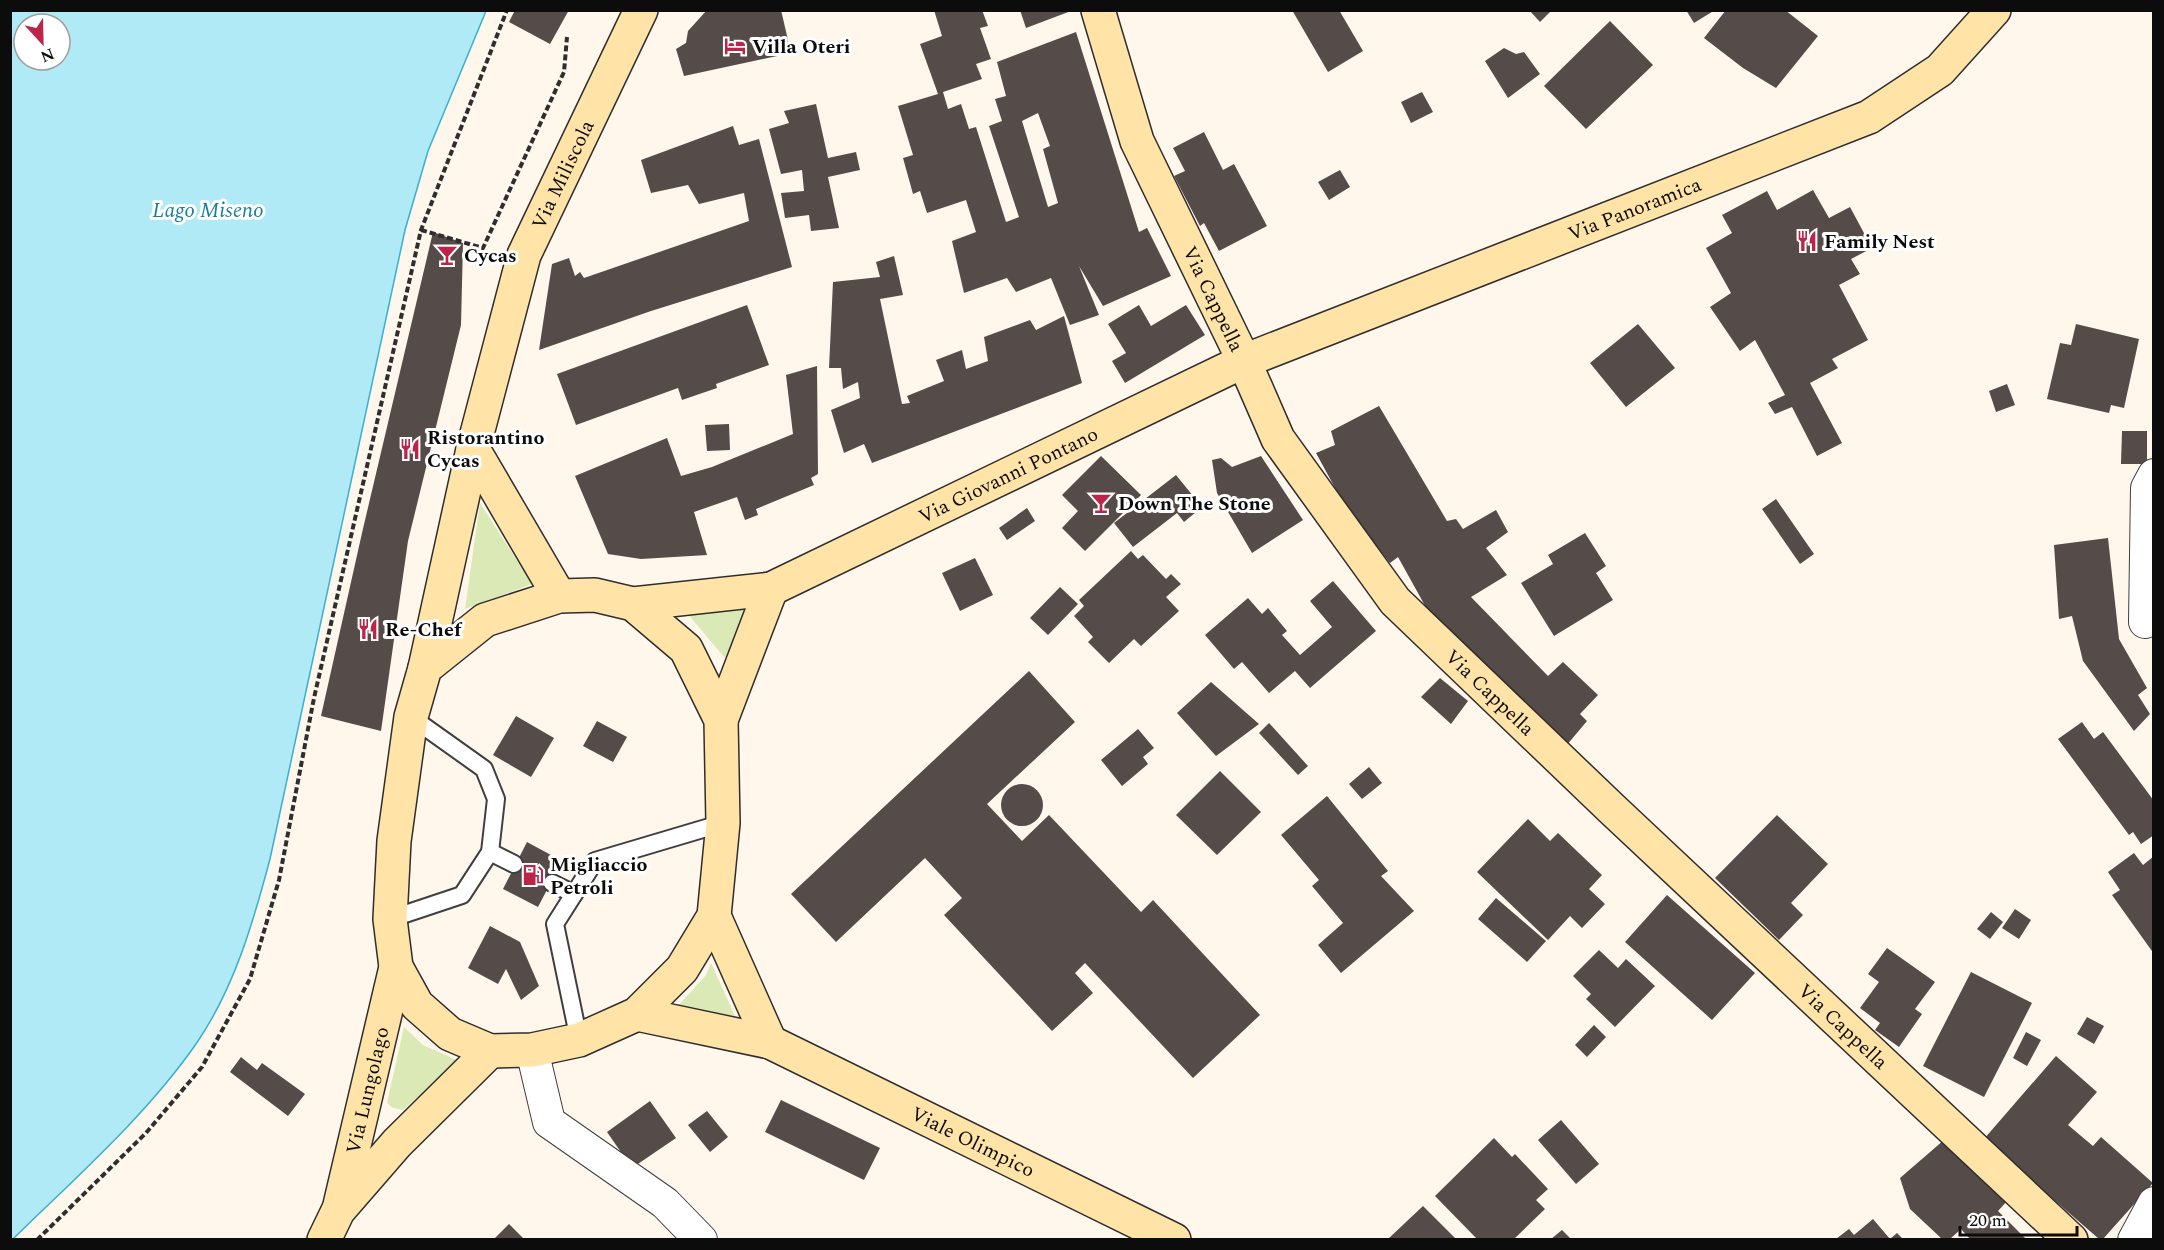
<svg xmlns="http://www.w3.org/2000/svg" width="2164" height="1250" font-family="Spectral,serif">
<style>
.green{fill:#dbe9b6}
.water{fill:#b0eaf6;stroke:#37b0ce;stroke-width:1.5;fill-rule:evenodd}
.building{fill:#554b49;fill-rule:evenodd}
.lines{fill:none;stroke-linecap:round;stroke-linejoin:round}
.lane-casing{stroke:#3f3f3f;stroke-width:20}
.street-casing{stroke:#3f3f3f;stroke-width:34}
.secondary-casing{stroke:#2e2e2e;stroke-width:36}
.path{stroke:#2e2e2e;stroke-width:4;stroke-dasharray:6 3;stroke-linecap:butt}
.lane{stroke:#fff;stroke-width:16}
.street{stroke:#fff;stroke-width:32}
.secondary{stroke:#ffe3a7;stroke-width:33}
.labels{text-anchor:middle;stroke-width:6;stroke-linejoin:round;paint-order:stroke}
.poi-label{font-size:20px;font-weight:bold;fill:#0c0c0c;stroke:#fff;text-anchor:start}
.street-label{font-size:20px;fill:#0c0c0c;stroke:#fff}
.water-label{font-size:21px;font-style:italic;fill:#157f9e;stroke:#fff}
</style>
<rect width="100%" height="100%" fill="#fff7ec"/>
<!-- green -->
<g class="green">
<path d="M480 503 532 584 465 609Z"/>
<path d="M754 606 725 658 686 612Z"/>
<path d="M711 963 735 1016 678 1006 706 975Z"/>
<path d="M404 1027 423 1045 459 1061 403 1110 393 1108 387 1103Z"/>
</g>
<!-- water -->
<path class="water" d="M10 11H486L428 151 405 230 270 859C253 923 234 989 196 1044 145 1117 76 1177 12 1240L10 1239ZM24 24H60V60H24Z"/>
<!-- building -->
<g class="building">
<path d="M515 10H569L550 44 509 22Z"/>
<path d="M707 10H781L791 53 684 76 676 49 686 43 688 31Z"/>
<path d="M934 10H982L988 26 980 28 991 59 976 64 982 79 943 92 948 109 961 104 969 129 976 127 1006 222 1019 217 989 126 1002 121 995 99 1006 96 997 62 1076 32 1139 232 1147 228 1171 276 1103 306 1079 266 1099 315 1070 325 1051 278 1016 292 1007 278 964 293 952 241 976 232 966 200 927 213 920 191 913 194 903 158 913 155 898 106 938 94 920 44 942 36ZM1038 113 1050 146 1043 149 1058 203 1048 207 1022 121Z"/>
<path d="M1020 10H1071V11L1026 28Z"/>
<path d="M1292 10H1339L1363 51 1328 72Z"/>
<path d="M1529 10H1552L1540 22Z"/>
<path d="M1686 10H1715L1694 23Z"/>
<path d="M1726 10H1785L1818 36 1776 88 1743 68 1704 38Z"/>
<path d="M1610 21 1653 65 1586 129 1544 86Z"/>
<path d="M1504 48 1516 54 1524 52 1540 74 1508 98 1485 61Z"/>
<path d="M1422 92 1433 112 1411 123 1401 102Z"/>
<path d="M816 104 828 158 856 152 860 170 828 177 839 228 811 231 809 215 785 218 781 193 804 191 802 170 781 174 769 129 789 123 784 111Z"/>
<path d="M733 126 739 145 759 139 792 267 651 311 539 350 552 264 569 258 575 276 580 272 584 278 749 221 744 193 699 204 688 185 651 193 641 160Z"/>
<path d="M1204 132 1223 170 1234 164 1267 226 1219 251 1204 223 1200 226 1174 176 1185 171 1173 148Z"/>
<path d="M1340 170 1350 187 1329 200 1318 182Z"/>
<path d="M1813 190 1829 218 1850 207 1872 248 1851 259 1860 274 1839 285 1868 340 1832 359 1838 368 1810 383 1842 443 1817 456 1792 407 1775 414 1768 403 1785 395 1755 340 1740 351 1710 307 1731 293 1706 248 1732 233 1722 215 1767 191 1777 210Z"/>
<path d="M433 232 463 243 461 325 408 541 381 731 321 716 362 533Z"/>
<path d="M894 256 903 295 880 299 902 404 910 403 907 396 944 381 936 360 962 350 966 369 988 361 984 337 1030 320 1036 330 1064 316 1082 383 872 463 864 444 844 453 831 410 860 398 858 382 843 389 841 368H829L833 282 880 277 876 262Z"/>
<path d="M747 305 769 365 716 384 717 388 682 400 678 388 576 425 557 374Z"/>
<path d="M1139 305 1151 326 1186 305 1205 335 1125 383 1112 361 1126 353 1108 324Z"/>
<path d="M1638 324 1675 368 1626 407 1590 363Z"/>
<path d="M2076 324 2139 339 2124 408 2111 405 2109 413 2047 399 2060 343 2071 345Z"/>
<path d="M817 366 818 474 811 478 814 485 756 509 758 515 745 520 737 497 694 512 707 555 641 559 608 554 575 476 667 438 681 476 712 467 793 434 786 375Z"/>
<path d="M2007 384 2015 405 1996 412 1989 391Z"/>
<path d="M1379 406 1447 521 1456 519 1463 529 1496 510 1508 532 1486 548 1507 575 1471 597 1548 676 1563 662 1598 695 1580 714 1587 721 1566 746 1428 611 1398 557 1390 563 1346 508 1316 453 1335 445 1331 431Z"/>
<path d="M729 424 730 450 707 451 705 425Z"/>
<path d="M2122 431H2147V464H2121Z"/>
<path d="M1101 456 1141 495 1085 551 1062 528 1078 511 1062 495Z"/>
<path d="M1261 456 1303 520 1252 553 1217 493 1212 460 1221 458 1232 467Z"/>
<path d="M1176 475 1202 507 1184 522 1177 513 1133 547 1114 523Z"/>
<path d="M1776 499 1814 554 1800 564 1762 509Z"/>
<path d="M1027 508 1035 521 1007 540 999 528Z"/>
<path d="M1585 533 1606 566 1596 573 1613 600 1554 636 1521 583 1553 564 1548 555Z"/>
<path d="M2108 538 2119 639 2147 688 2138 695 2150 714 2134 731 2083 661 2072 616 2059 619 2054 545Z"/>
<path d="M1131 551 1138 559 1143 555 1166 579 1171 574 1181 584 1166 597 1179 611 1141 646 1134 639 1109 663 1088 642 1093 637 1074 616 1084 606 1079 600Z"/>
<path d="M975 558 993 595 960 611 942 573Z"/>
<path d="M1333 581 1376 631 1310 688 1295 671 1269 693 1242 662 1234 669 1205 635 1248 598 1262 614 1268 608 1287 631 1282 635 1300 655 1332 627 1310 601Z"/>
<path d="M1060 587 1078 604 1048 635 1030 618Z"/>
<path d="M1029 671 1075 722 987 804 1022 841 1049 815 1141 912 1153 900 1260 1015 1193 1078 1085 963 1075 973 1093 993 1052 1031 944 915 962 898 925 858 836 942 791 894Z"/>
<path d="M1440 678 1468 701 1451 724 1421 697Z"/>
<path d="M1211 682 1259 724 1216 756 1177 713Z"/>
<path d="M516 716 554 738 531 777 493 755Z"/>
<path d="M597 721 627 737 613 762 583 746Z"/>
<path d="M2082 722 2094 739 2103 732 2154 801V835L2141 844 2133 832 2129 835 2058 739Z"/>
<path d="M1269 723 1308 766 1298 775 1259 733Z"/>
<path d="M1138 729 1154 748 1143 757 1148 764 1122 786 1101 760Z"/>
<path d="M1369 767 1382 783 1362 799 1349 784Z"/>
<path d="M1220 771 1261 812 1217 855 1176 815Z"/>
<circle cx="1022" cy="805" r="21"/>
<path d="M1327 796 1388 871 1381 876 1414 911 1341 973 1318 945 1343 923 1312 886 1319 880 1281 835Z"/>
<path d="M1777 815 1828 864 1791 903 1803 915 1779 940 1715 878Z"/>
<path d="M1528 819 1550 841 1558 833 1602 875 1589 889 1605 904 1582 928 1570 916 1548 940 1477 872Z"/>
<path d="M527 842 562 861 538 907 503 889Z"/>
<path d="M2134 853 2143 865 2154 856V954L2112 895 2120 890 2108 872Z"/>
<path d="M1667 895 1755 973 1712 1020 1625 942Z"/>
<path d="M1496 898 1546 941 1527 962 1478 919Z"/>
<path d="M2015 909 2031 920 2019 939 2002 928Z"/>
<path d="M1991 912 2003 922 1990 939 1977 929Z"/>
<path d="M490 926 520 942 539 986 521 1000 506 969 498 984 468 968Z"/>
<path d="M1887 948 1935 982 1915 1009 1922 1014 1899 1047 1875 1030 1880 1023 1860 1008 1879 982 1868 974Z"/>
<path d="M1599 950 1618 968 1626 959 1655 986 1615 1027 1586 999 1591 994 1573 976Z"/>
<path d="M1971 972 2032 1003 1984 1097 1923 1066Z"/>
<path d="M2087 1017 2104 1026 2094 1044 2077 1034Z"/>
<path d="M1594 1025 1606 1037 1587 1057 1575 1045Z"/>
<path d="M2026 1032 2041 1040 2027 1066 2013 1058Z"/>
<path d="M2056 1056 2097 1092 2068 1125 2093 1146 2101 1137 2153 1183 2103 1239H2099L1984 1139Z"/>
<path d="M241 1057 257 1070 262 1063 305 1094 288 1116 230 1072Z"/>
<path d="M781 1100 880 1148 864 1180 765 1132Z"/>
<path d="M650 1101 676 1138 632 1168 607 1132Z"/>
<path d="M707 1111 728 1137 710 1152 688 1125Z"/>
<path d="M1561 1120 1599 1164 1576 1184 1538 1140Z"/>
<path d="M1494 1138 1512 1157 1515 1154 1548 1189 1536 1200 1545 1209 1514 1239H1477L1435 1196Z"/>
<path d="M1944 1140 2007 1201 1998 1211 2026 1239H1970L1961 1229 1950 1239H1942L1910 1209 1900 1178Z"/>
<path d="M1423 1206 1456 1239H1388Z"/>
<path d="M1873 1219 1890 1239 1897 1233 1903 1239H1836L1849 1229 1854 1235Z"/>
<path d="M509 1224 524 1239H494Z"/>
<path d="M1562 1230 1571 1239H1551Z"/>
</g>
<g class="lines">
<defs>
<g id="lane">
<path d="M490 852 514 864"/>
<path d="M552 883 574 894"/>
<path d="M390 919 462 895 490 852 496 799 484 769 411 717"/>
<path d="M579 1040 555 924 595 861 723 823"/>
</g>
<g id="street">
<path d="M2145 622 2147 488 2154 475"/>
<path d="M532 1050 549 1122 665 1203 701 1240"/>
<path d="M2134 1240 2154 1203"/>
</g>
<g id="secondary">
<path id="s1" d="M1098 10 1137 141 1244 361 1278 439 1395 601 1611 808 2071 1240"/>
<path d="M473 449 559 596"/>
<path d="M595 595 633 604 686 649 721 720 723 823 714 916 682 969 637 1014 579 1040 532 1050 490 1051 450 1034 417 1005 396 967 390 919 394 841 411 717 425 668 485 620 559 596Z"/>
<path id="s2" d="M633 604 771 589 1244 361 1869 117 1940 70 1994 10"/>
<path id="s3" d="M425 668 473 449 524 255 641 10"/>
<path d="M721 720 771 589"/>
<path d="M714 916 770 1042"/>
<path id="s4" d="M637 1014 770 1042 1174 1240"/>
<path id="s5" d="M340 1205 396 967"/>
<path d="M324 1240 338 1211 397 1143 490 1051"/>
</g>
</defs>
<!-- lane casing -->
<use href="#lane" class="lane-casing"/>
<!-- street casing -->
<use href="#street" class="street-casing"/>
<!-- secondary casing -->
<use href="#secondary" class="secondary-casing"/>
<!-- path -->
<g class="path">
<path d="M421 230 483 248 564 72 567 37"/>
<path d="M37 1240 146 1133 202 1067 250 979 279 880 314 698 421 230 507 10"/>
</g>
<!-- lane -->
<use href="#lane" class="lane"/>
<!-- street -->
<use href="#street" class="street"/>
<!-- secondary -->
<use href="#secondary" class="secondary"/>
</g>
<!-- icons -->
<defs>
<symbol id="hotel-bare" viewBox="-9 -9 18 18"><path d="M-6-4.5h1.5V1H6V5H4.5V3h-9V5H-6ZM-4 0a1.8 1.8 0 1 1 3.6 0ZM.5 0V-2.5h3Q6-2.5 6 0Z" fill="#bd244a" stroke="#fff" stroke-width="2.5" paint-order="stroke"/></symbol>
<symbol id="restaurant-bare" viewBox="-9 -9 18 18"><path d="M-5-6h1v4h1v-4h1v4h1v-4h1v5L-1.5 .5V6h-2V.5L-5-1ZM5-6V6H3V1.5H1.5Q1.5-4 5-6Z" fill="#bd244a" stroke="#fff" stroke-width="2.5" paint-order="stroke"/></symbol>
<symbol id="bar-bare" viewBox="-9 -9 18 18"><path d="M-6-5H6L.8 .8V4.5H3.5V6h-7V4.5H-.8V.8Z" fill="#bd244a" stroke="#fff" stroke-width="2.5" paint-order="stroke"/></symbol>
<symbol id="fuel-bare" viewBox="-9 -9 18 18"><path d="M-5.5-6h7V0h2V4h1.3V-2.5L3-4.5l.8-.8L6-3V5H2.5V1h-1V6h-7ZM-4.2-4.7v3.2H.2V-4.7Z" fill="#bd244a" stroke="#fff" stroke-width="2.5" paint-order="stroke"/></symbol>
</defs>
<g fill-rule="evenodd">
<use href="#hotel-bare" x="720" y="31" width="30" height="30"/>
<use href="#restaurant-bare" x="1792" y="226" width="30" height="30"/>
<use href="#bar-bare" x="432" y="240" width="30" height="30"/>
<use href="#restaurant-bare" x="395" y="434" width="30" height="30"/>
<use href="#bar-bare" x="1086" y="488" width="30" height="30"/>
<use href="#restaurant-bare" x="353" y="614" width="30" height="30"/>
<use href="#fuel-bare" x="518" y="860" width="30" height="30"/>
</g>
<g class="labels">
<!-- poi labels -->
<g class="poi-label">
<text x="752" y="53">Villa Oteri</text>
<text x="1824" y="248">Family Nest</text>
<text x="464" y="262">Cycas</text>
<text x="427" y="444">Ristorantino<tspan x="427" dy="23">Cycas</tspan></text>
<text x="1118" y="510">Down The Stone</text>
<text x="385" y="636">Re-Chef</text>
<text x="550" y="871">Migliaccio<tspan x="550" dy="23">Petroli</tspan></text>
</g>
<!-- street labels -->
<g class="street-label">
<text dy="7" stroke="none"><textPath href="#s3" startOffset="514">Via Miliscola</textPath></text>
<text dy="7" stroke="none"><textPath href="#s2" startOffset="1083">Via Panoramica</textPath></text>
<text dy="7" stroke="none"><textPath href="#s1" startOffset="312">Via Cappella</textPath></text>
<text dy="7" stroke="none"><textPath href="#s2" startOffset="402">Via Giovanni Pontano</textPath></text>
<text dy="7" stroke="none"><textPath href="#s1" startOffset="798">Via Cappella</textPath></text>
<text dy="7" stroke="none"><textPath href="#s1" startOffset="1284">Via Cappella</textPath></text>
<text dy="7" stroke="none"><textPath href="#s5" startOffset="118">Via Lungolago</textPath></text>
<text dy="7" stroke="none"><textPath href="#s4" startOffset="362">Viale Olimpico</textPath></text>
</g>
<!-- water labels -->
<g class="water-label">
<text x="208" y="217">Lago Miseno</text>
</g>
</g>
<!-- border -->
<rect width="2164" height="1250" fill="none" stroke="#0c0c0c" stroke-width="24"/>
<!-- north arrow -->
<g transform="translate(42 42) rotate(158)"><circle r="28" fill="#ffffff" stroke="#9e9e9e" stroke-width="1.5"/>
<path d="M0-4.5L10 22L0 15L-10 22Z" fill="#bd244a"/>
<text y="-9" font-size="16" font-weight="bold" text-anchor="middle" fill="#0c0c0c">N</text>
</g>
<!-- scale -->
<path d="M1960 1226v9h117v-9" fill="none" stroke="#0c0c0c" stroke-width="3"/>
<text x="1969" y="1226" font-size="18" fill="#0c0c0c" stroke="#ffffff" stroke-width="4.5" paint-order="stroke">20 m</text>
</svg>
